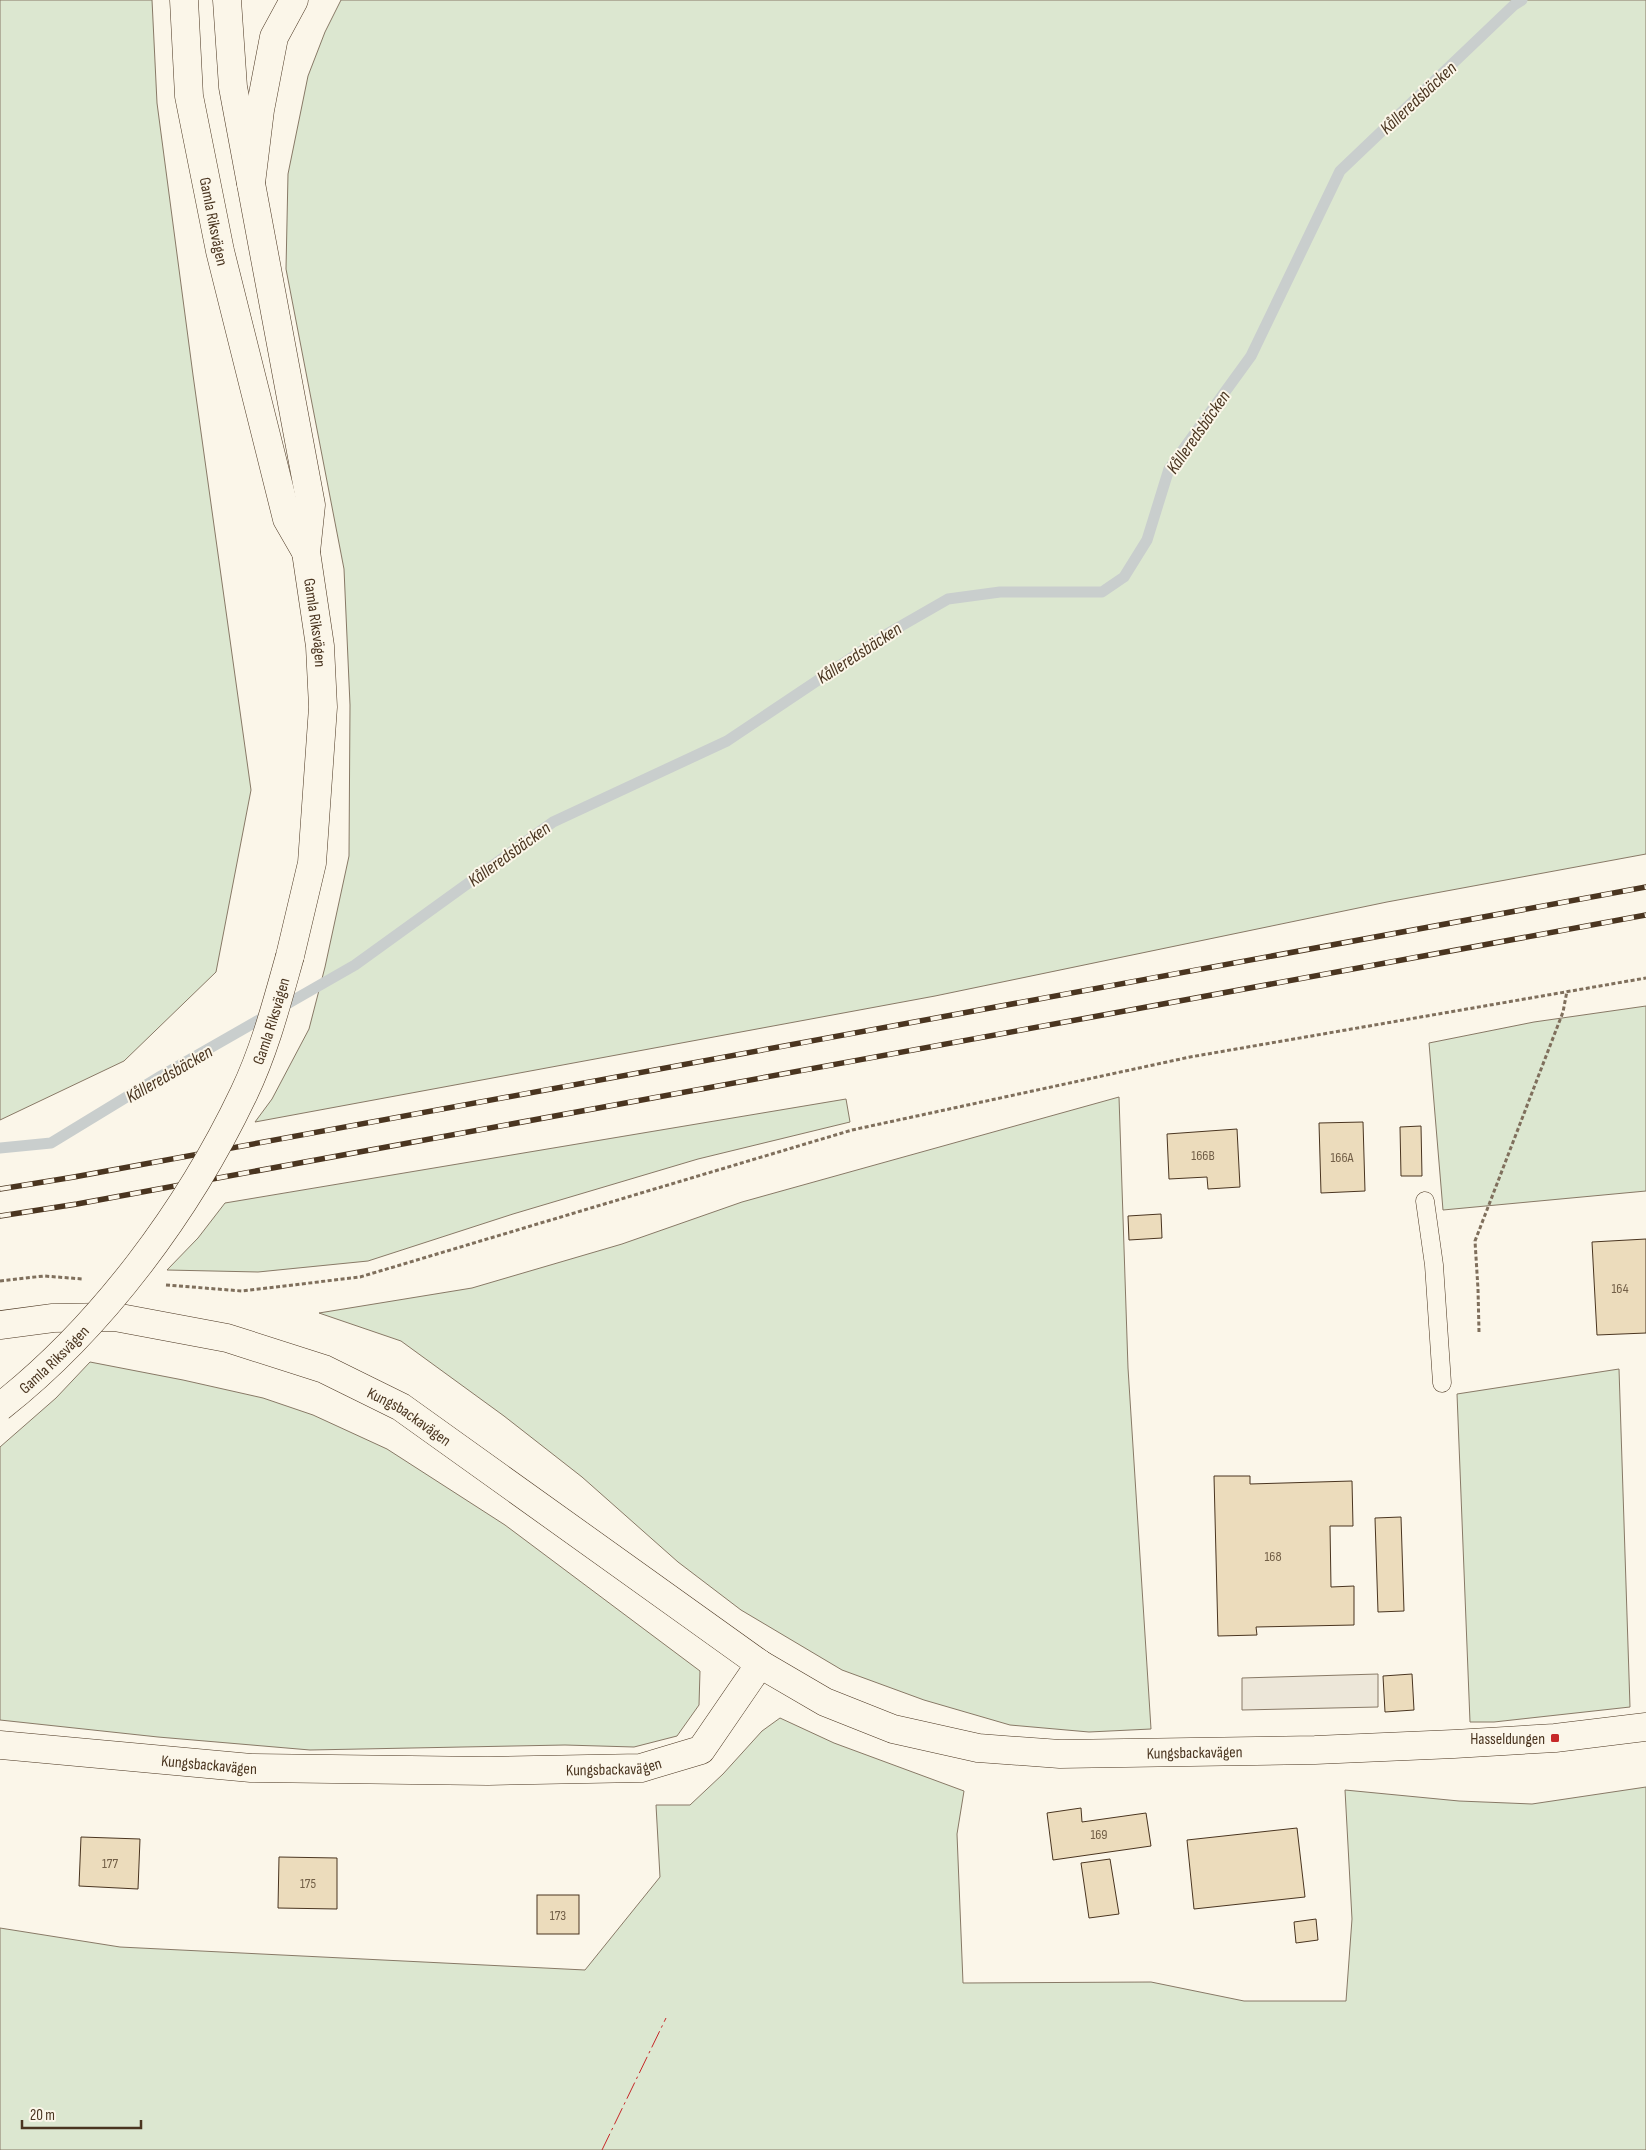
<svg xmlns="http://www.w3.org/2000/svg" width="1646" height="2150" font-family="'Sofia Sans Condensed',sans-serif">
<style>
.green{fill:#dce7d0;stroke:#887966}
.parking{fill:#ede7d9;stroke:#887966}
.lines{fill:none;stroke-linecap:round;stroke-linejoin:round}
.stream{stroke:#c9cecd;stroke-width:11}
.building{fill:#ecdcbc;stroke:#4a3520}
.lane-casing{stroke:#4a3520;stroke-width:19}
.street-casing{stroke:#4a3520;stroke-width:29}
.secondary-casing{stroke:#4a3520;stroke-width:29}
.highway-casing{stroke:#4a3520;stroke-width:29}
.path{stroke:#7f6f5c;stroke-width:3;stroke-dasharray:4 2.5;stroke-linecap:butt}
.lane{stroke:#fbf6e9;stroke-width:18}
.street{stroke:#fbf6e9;stroke-width:28}
.secondary{stroke:#fbf6e9;stroke-width:28}
.highway{stroke:#fbf6e9;stroke-width:28}
.rail-casing{stroke:#4a3520;stroke-width:5.5}
.rail{stroke:#fbf6e9;stroke-width:4;stroke-dasharray:11;stroke-linecap:butt}
.secondary-bridge-casing{stroke:#4a3520;stroke-width:29;stroke-linecap:butt}
.secondary-bridge{stroke:#fbf6e9;stroke-width:28}
.power{stroke:#c62828;stroke-width:1;stroke-dasharray:18 4 2.5 4;stroke-linecap:butt}
.poi-dot{fill:#c62828;stroke:#fbf6e9;stroke-width:2}
.labels{text-anchor:middle;stroke-width:4;stroke-linejoin:round;paint-order:stroke}
.number-label{font-size:14px;fill:#725f47}
.street-label{font-size:16px;fill:#4a3520;stroke:#fbf6e9}
.poi-label{font-size:16px;fill:#4a3520;stroke:#fbf6e9;text-anchor:end}
.water-label{font-size:18px;font-style:italic;fill:#4a3520;stroke:#fbf6e9}
</style>
<rect width="100%" height="100%" fill="#fbf6e9"/>
<!-- green -->
<g class="green">
<path d="M0 0H152L157 103 193 375 251 790 216 972 124 1061 0 1120Z"/>
<path d="M341 0H1646V854L1387 902 935 996 255 1122 272 1099 309 1029 325 967 349 856 350 705 344 569 286 269 288 174 308 76 325 32Z"/>
<path d="M1646 1006V1191L1443 1210 1429 1043 1534 1022Z"/>
<path d="M1119 1097 1128 1368 1151 1729 1089 1732 1010 1725 924 1700 842 1670 741 1610 678 1562 582 1477 504 1416 401 1341 319 1313 472 1288 622 1244 742 1202Z"/>
<path d="M846 1099 850 1122 698 1159 513 1214 368 1261 258 1272 167 1270 198 1238 225 1203Z"/>
<path d="M90 1362 183 1380 263 1398 313 1415 387 1449 505 1525 700 1671 699 1705 677 1736 634 1747 565 1745 310 1750 158 1737 0 1720V1447L56 1398Z"/>
<path d="M1619 1369 1630 1707 1494 1722H1470L1457 1394Z"/>
<path d="M780 1718 834 1743 964 1791 957 1834 963 1983 1151 1982 1244 2001H1346L1352 1919 1345 1790 1459 1801 1532 1804 1646 1787V2150H0V1928L120 1947 585 1970 660 1877 656 1805H690L723 1774 762 1731Z"/>
</g>
<!-- parking -->
<path class="parking" d="M1378 1674V1707L1242 1710V1678Z"/>
<g class="lines">
<!-- stream -->
<path class="stream" d="M0 1148 51 1143 161 1076 355 965 553 822 727 741 887 634 948 599 1000 592H1102L1124 577 1147 540 1169 469 1251 356 1340 171 1514 5 1522 0"/>
</g>
<!-- building -->
<g class="building">
<path d="M1363 1122 1365 1191 1321 1193 1319 1123Z"/>
<path d="M1421 1126 1422 1176H1401L1400 1127Z"/>
<path d="M1237 1129 1240 1187 1208 1189 1207 1177 1169 1179 1167 1134Z"/>
<path d="M1161 1214 1162 1238 1129 1240 1128 1216Z"/>
<path d="M1646 1239V1333L1597 1335 1592 1242Z"/>
<path d="M1214 1476H1250V1484L1352 1481 1353 1526H1330L1331 1587 1354 1586V1625L1256 1627 1257 1635 1218 1636Z"/>
<path d="M1401 1517 1404 1611 1378 1612 1375 1518Z"/>
<path d="M1412 1674 1414 1710 1385 1712 1383 1676Z"/>
<path d="M1081 1808 1082 1822 1146 1813 1151 1846 1053 1860 1047 1813Z"/>
<path d="M1297 1828 1305 1897 1194 1909 1187 1840Z"/>
<path d="M81 1837 140 1839 138 1889 79 1886Z"/>
<path d="M279 1857 337 1858V1909L278 1908Z"/>
<path d="M1110 1859 1119 1914 1089 1918 1081 1863Z"/>
<rect x="537" y="1895" width="42" height="39"/>
<path d="M1316 1919 1318 1940 1296 1943 1294 1922Z"/>
</g>
<g class="lines">
<defs>
<path id="lane" d="M1425 1201 1434 1265 1442 1383"/>
<g id="street">
<path id="s1" d="M0 1745 251 1768 488 1771 641 1768 701 1750 760 1664"/>
</g>
<g id="secondary">
<path id="s2" d="M184 0 189 96 220 251 287 519 306 552"/>
<path id="s3" d="M227 0 233 87 311 505 306 552 320 646 323 707 312 863 290 956"/>
<path id="s4" d="M0 1325 53 1318 115 1317 227 1338 324 1369 401 1407 760 1664 825 1702 893 1729 978 1748 1060 1754 1315 1750 1454 1744 1555 1738 1646 1727"/>
</g>
<path id="highway" d="M251 183 260 110 274 37 294 0"/>
</defs>
<!-- lane casing -->
<use href="#lane" class="lane-casing"/>
<!-- street casing -->
<use href="#street" class="street-casing"/>
<!-- secondary casing -->
<use href="#secondary" class="secondary-casing"/>
<!-- highway casing -->
<use href="#highway" class="highway-casing"/>
<!-- path -->
<g class="path">
<path d="M0 1281 44 1276 83 1279"/>
<path d="M166 1285 242 1291 360 1277 852 1130 1190 1057 1646 978"/>
<path d="M1479 1332 1478 1289 1475 1241 1563 1012 1567 991"/>
</g>
<!-- lane -->
<use href="#lane" class="lane"/>
<!-- street -->
<use href="#street" class="street"/>
<!-- secondary -->
<use href="#secondary" class="secondary"/>
<!-- highway -->
<use href="#highway" class="highway"/>
<defs>
<g id="rail">
<path d="M0 1189 74 1177 1646 887"/>
<path d="M0 1216 77 1204 1646 915"/>
</g>
</defs>
<!-- rail casing -->
<use href="#rail" class="rail-casing"/>
<!-- rail -->
<use href="#rail" class="rail"/>
<defs>
<g id="secondary-bridge">
<path id="s5" d="M0 1407C102 1327 189 1209 244 1093 265 1049 277 1002 290 956"/>
</g>
</defs>
<!-- secondary-bridge casing -->
<use href="#secondary-bridge" class="secondary-bridge-casing"/>
<!-- secondary-bridge -->
<use href="#secondary-bridge" class="secondary-bridge"/>
<!-- power -->
<path class="power" d="M602 2150 666 2018"/>
</g>
<!-- markers -->
<rect class="poi-dot" x="1550" y="1733" width="10" height="10" rx="2.5"/>
<g class="labels">
<!-- number labels -->
<g class="number-label">
<text x="1203" y="1160">166B</text>
<text x="1342" y="1162">166A</text>
<text x="1620" y="1293">164</text>
<text x="1273" y="1561">168</text>
<text x="1099" y="1839">169</text>
<text x="110" y="1868">177</text>
<text x="308" y="1888">175</text>
<text x="558" y="1920">173</text>
</g>
<!-- street labels -->
<g class="street-label">
<text dy="6" stroke="none"><textPath href="#s2" startOffset="224">Gamla Riksvägen</textPath></text>
<text dy="6" stroke="none"><textPath href="#s3" startOffset="631">Gamla Riksvägen</textPath></text>
<text dy="6" stroke="none"><textPath href="#s5" startOffset="478">Gamla Riksvägen</textPath></text>
<text dy="6" stroke="none"><textPath href="#s5" startOffset="72">Gamla Riksvägen</textPath></text>
<text dy="6" stroke="none"><textPath href="#s4" startOffset="429">Kungsbackavägen</textPath></text>
<text dy="6" stroke="none"><textPath href="#s4" startOffset="1311">Kungsbackavägen</textPath></text>
<text dy="6" stroke="none"><textPath href="#s1" startOffset="210">Kungsbackavägen</textPath></text>
<text dy="6" stroke="none"><textPath href="#s1" startOffset="615">Kungsbackavägen</textPath></text>
</g>
<!-- poi labels -->
<g class="poi-label">
<text x="1545" y="1744">Hasseldungen</text>
</g>
<!-- water labels -->
<g class="water-label">
<text transform="translate(1418 98) rotate(-43)" y="6">Kålleredsbäcken</text>
<text transform="translate(1198 432) rotate(-55)" y="6">Kålleredsbäcken</text>
<text transform="translate(859 653) rotate(-33)" y="6">Kålleredsbäcken</text>
<text transform="translate(509 854) rotate(-36)" y="6">Kålleredsbäcken</text>
<text transform="translate(169 1074) rotate(-30)" y="6">Kålleredsbäcken</text>
</g>
</g>
<!-- scale -->
<path d="M22 2120v8h119v-8" fill="none" stroke="#4a3520" stroke-width="2.5"/>
<text x="30" y="2120" font-size="15" fill="#4a3520" stroke="#fbf6e9" stroke-width="4" paint-order="stroke">20 m</text>
</svg>
